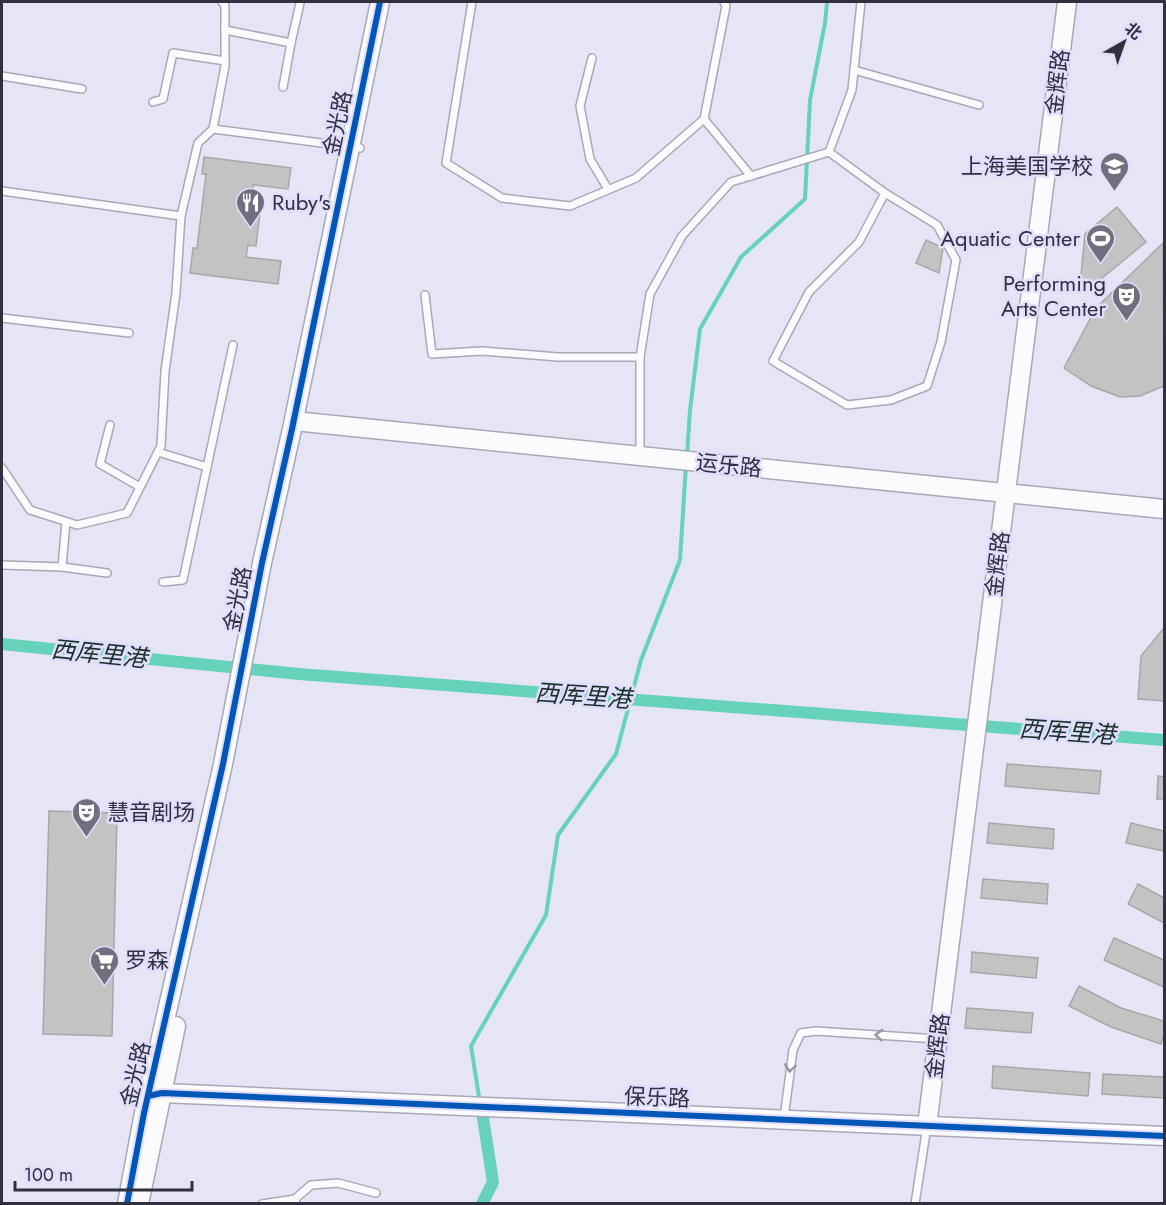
<svg xmlns="http://www.w3.org/2000/svg" width="1166" height="1205" font-family="Jost,'Noto Sans SC',sans-serif">
<style>
.lines{fill:none;stroke-linecap:round;stroke-linejoin:round}
.stream{stroke:#66d2b9;stroke-width:4}
.canal{stroke:#66d2b9;stroke-width:12}
.building{fill:#c3c3c3;stroke:#a8a7a8;stroke-width:1.5}
.lane-casing{stroke:#a9a8b5;stroke-width:10}
.secondary-casing{stroke:#a9a8b5;stroke-width:21}
.lane{stroke:#fbfbfe;stroke-width:7}
.secondary{stroke:#fbfbfe;stroke-width:18}
.cycleway-casing{stroke:#e0defc;stroke-width:10}
.cycleway{stroke:#0057b8;stroke-width:6}
.oneway{stroke:#96969e}
.labels{text-anchor:middle;stroke-width:5;stroke-linejoin:round;paint-order:stroke}
.street-label{font-size:22px;fill:#31303e;stroke:#e0defc}
.poi-label{font-size:22px;fill:#31303e;stroke:#e0defc;text-anchor:end}
.water-label{font-size:24px;font-style:italic;fill:#183027;stroke:#e0defc}
</style>
<rect width="100%" height="100%" fill="#e6e5f5"/>
<g class="lines">
<!-- stream -->
<g class="stream">
<path d="M687 455 690 410 700 329 741 257 805 199 810 100 825 23 827 2"/>
<path d="M479 1097 471 1046 546 915 558 835 616 754 641 660 680 560 686 465"/>
</g>
<!-- canal -->
<g class="canal">
<path d="M2 644 299 674 1164 740"/>
<path d="M482 1204 493 1182 483 1118"/>
</g>
</g>
<!-- building -->
<g class="building">
<path d="M204 157 291 168 288 189 253 185 251 203 261 204 256 246 248 245 246 257 281 261 278 284 190 273 193 248H197L206 174H202Z"/>
<path d="M1117 207 1146 242 1085 292 1080 285 1085 234Z"/>
<path d="M926 240 943 248 939 273 916 263Z"/>
<path d="M1163 243 1164 386 1140 396 1120 397 1091 386 1064 368 1096 308Z"/>
<path d="M1164 628V701L1138 699 1141 656Z"/>
<path d="M1007 764 1101 771 1099 794 1005 786Z"/>
<path d="M1158 776 1164 777V799H1157Z"/>
<path d="M49 811 117 813 112 1036 43 1034Z"/>
<path d="M989 823 1054 829 1053 849 987 843Z"/>
<path d="M1131 823 1164 831V851L1126 843Z"/>
<path d="M983 879 1048 884 1047 904 981 898Z"/>
<path d="M1138 884 1164 898V923L1128 904Z"/>
<path d="M1114 938 1164 960V987L1104 960Z"/>
<path d="M972 952 1038 958 1036 978 971 972Z"/>
<path d="M1079 986 1121 1008 1164 1021V1034L1161 1044 1111 1027 1069 1006Z"/>
<path d="M967 1008 1033 1013 1031 1033 965 1028Z"/>
<path d="M993 1066 1090 1073 1088 1096 992 1088Z"/>
<path d="M1103 1074 1164 1077V1098L1102 1094Z"/>
</g>
<g class="lines">
<defs>
<g id="lane">
<path d="M472 2 446 163 502 198 570 206 636 178 704 119 726 6 724 2"/>
<path d="M225 30 291 43 283 87"/>
<path d="M291 43 300 3"/>
<path d="M592 58 580 106 590 159 608 189"/>
<path d="M854 70 979 105"/>
<path d="M2 76 82 89"/>
<path d="M153 102 163 99 173 53 225 61"/>
<path d="M704 119 751 176"/>
<path d="M213 129 360 148"/>
<path d="M829 152 885 193 937 225 956 260 941 342 927 386 891 400 847 405 773 361 809 292 859 242 885 193"/>
<path d="M2 191 181 216"/>
<path d="M425 295 432 354 482 351 558 357H640"/>
<path d="M2 318 129 333"/>
<path d="M110 425 100 464 140 487"/>
<path d="M158 452 207 467 233 345"/>
<path d="M640 455V357L650 294 682 236 731 182 829 152 852 90 861 2"/>
<path d="M2 468 30 510 77 525 127 513 161 446 165 371 176 293 181 216 198 143 213 129 225 66V5L222 2"/>
<path d="M66 522 62 567 107 573"/>
<path d="M2 565 62 567"/>
<path d="M163 582 183 580 207 467"/>
<path d="M784 1118 793 1050 801 1033 816 1031 938 1039"/>
<path d="M262 1204 295 1199"/>
<path d="M296 1204 295 1199 311 1185 338 1183 376 1193"/>
<path d="M915 1204 927 1126"/>
</g>
<g id="secondary">
<path d="M294 421 1164 509"/>
<path d="M150 1095 162 1093 1164 1136"/>
<path d="M927 1126 1067 2"/>
<path d="M127 1204 144 1113 223 764 262 563 292 429 380 2"/>
<path d="M139 1204 176 1026"/>
</g>
</defs>
<!-- lane casing -->
<use href="#lane" class="lane-casing"/>
<!-- secondary casing -->
<use href="#secondary" class="secondary-casing"/>
<!-- lane -->
<use href="#lane" class="lane"/>
<!-- secondary -->
<use href="#secondary" class="secondary"/>
<defs>
<g id="cycleway">
<path d="M148 1096 162 1093 1164 1136"/>
<path d="M127 1204 144 1113 223 764 262 563 292 429 380 2"/>
</g>
</defs>
<!-- cycleway casing -->
<use href="#cycleway" class="cycleway-casing"/>
<!-- cycleway -->
<use href="#cycleway" class="cycleway"/>
</g>
<!-- one-way arrows -->
<defs><path id="oneway-chevron" d="M-2-3.5L2.5 0L-2 3.5" fill="none" stroke-width="1.6" stroke-linecap="round" stroke-linejoin="round" transform="scale(1.5)"/></defs>
<g class="oneway">
<use href="#oneway-chevron" transform="translate(879 1035) rotate(-176)"/>
<use href="#oneway-chevron" transform="translate(790 1068) rotate(98)"/>
</g>
<!-- icons -->
<defs>
<symbol id="school-pin" viewBox="-11 -11 22 30"><path d="M0 17L-7.5 6A9.5 9.5 0 1 1 7.5 6Z" fill="#706f7e" stroke="#e0defc"/><path d="M0-5L7-2L0 1L-7-2ZM-4 1L0 2.5L4 1V4Q0 6-4 4Z" fill="#fff"/></symbol>
<symbol id="restaurant-pin" viewBox="-11 -11 22 30"><path d="M0 17L-7.5 6A9.5 9.5 0 1 1 7.5 6Z" fill="#706f7e" stroke="#e0defc"/><path d="M-5-6h1v4h1v-4h1v4h1v-4h1v5L-1.5 .5V6h-2V.5L-5-1ZM5-6V6H3V1.5H1.5Q1.5-4 5-6Z" fill="#fff"/></symbol>
<symbol id="stadium-pin" viewBox="-11 -11 22 30"><path d="M0 17L-7.5 6A9.5 9.5 0 1 1 7.5 6Z" fill="#706f7e" stroke="#e0defc"/><path d="M0-5a6.5 5 0 1 0 0 10a6.5 5 0 1 0 0-10ZM-3.5-1.8h7v3.6h-7Z" fill="#fff"/></symbol>
<symbol id="theatre-pin" viewBox="-11 -11 22 30"><path d="M0 17L-7.5 6A9.5 9.5 0 1 1 7.5 6Z" fill="#706f7e" stroke="#e0defc"/><path d="M-5-5.5Q0-4 5-5.5V0Q5 5 0 6Q-5 5-5 0ZM-3.3-2.5H-1v1.5H-3.3ZM1-2.5H3.3v1.5H1ZM-2.8 1Q0 5.5 2.8 1Z" fill="#fff"/></symbol>
<symbol id="supermarket-pin" viewBox="-11 -11 22 30"><path d="M0 17L-7.5 6A9.5 9.5 0 1 1 7.5 6Z" fill="#706f7e" stroke="#e0defc"/><path d="M-6-5.5h2.5l.6 2H6L4.5 2H-2.5L-4.4-4H-6ZM-1.5 3.2a1.3 1.3 0 1 0 .1 0ZM3 3.2a1.3 1.3 0 1 0 .1 0Z" fill="#fff"/></symbol>
</defs>
<g fill-rule="evenodd">
<use href="#school-pin" x="1098" y="150" width="33" height="45"/>
<use href="#restaurant-pin" x="234" y="186" width="33" height="45"/>
<use href="#stadium-pin" x="1084" y="222" width="33" height="45"/>
<use href="#theatre-pin" x="1110" y="280" width="33" height="45"/>
<use href="#theatre-pin" x="70" y="796" width="33" height="45"/>
<use href="#supermarket-pin" x="88" y="944" width="33" height="45"/>
</g>
<g class="labels">
<!-- street labels -->
<g class="street-label">
<text transform="translate(1057 82) rotate(-83)" y="8">金辉路</text>
<text transform="translate(337 123) rotate(-78)" y="8">金光路</text>
<text transform="translate(729 465) rotate(6)" y="8">运乐路</text>
<text transform="translate(997 564) rotate(-83)" y="8">金辉路</text>
<text transform="translate(237 599) rotate(-79)" y="8">金光路</text>
<text transform="translate(937 1046) rotate(-83)" y="8">金辉路</text>
<text transform="translate(135 1074) rotate(-77)" y="8">金光路</text>
<text transform="translate(657 1097) rotate(2)" y="8">保乐路</text>
</g>
<!-- poi labels -->
<g class="poi-label">
<text x="1093" y="174">上海美国学校</text>
<text x="272" y="210" text-anchor="start">Ruby's</text>
<text x="1080" y="246">Aquatic Center</text>
<text x="1106" y="291">Performing<tspan x="1106" dy="25">Arts Center</tspan></text>
<text x="107" y="820" text-anchor="start">慧音剧场</text>
<text x="125" y="968" text-anchor="start">罗森</text>
</g>
<!-- water labels -->
<g class="water-label">
<text transform="translate(99 654) rotate(6)" y="8">西厍里港</text>
<text transform="translate(583 696) rotate(4)" y="8">西厍里港</text>
<text transform="translate(1067 732) rotate(4)" y="8">西厍里港</text>
</g>
</g>
<!-- border -->
<rect width="1166" height="1205" fill="none" stroke="#31303e" stroke-width="6"/>
<!-- north arrow -->
<g transform="translate(1124 42) rotate(40)" stroke="#e0defc" stroke-width="4.5" paint-order="stroke">
<path d="M0-4.5L10 22L0 15L-10 22Z" fill="#31303e"/>
<text y="-9" font-size="16" font-weight="bold" text-anchor="middle" fill="#31303e">北</text>
</g>
<!-- scale -->
<path d="M15 1181v9h177v-9" fill="none" stroke="#31303e" stroke-width="3"/>
<text x="24" y="1181" font-size="18" fill="#31303e" stroke="#e0defc" stroke-width="4.5" paint-order="stroke">100 m</text>
</svg>
